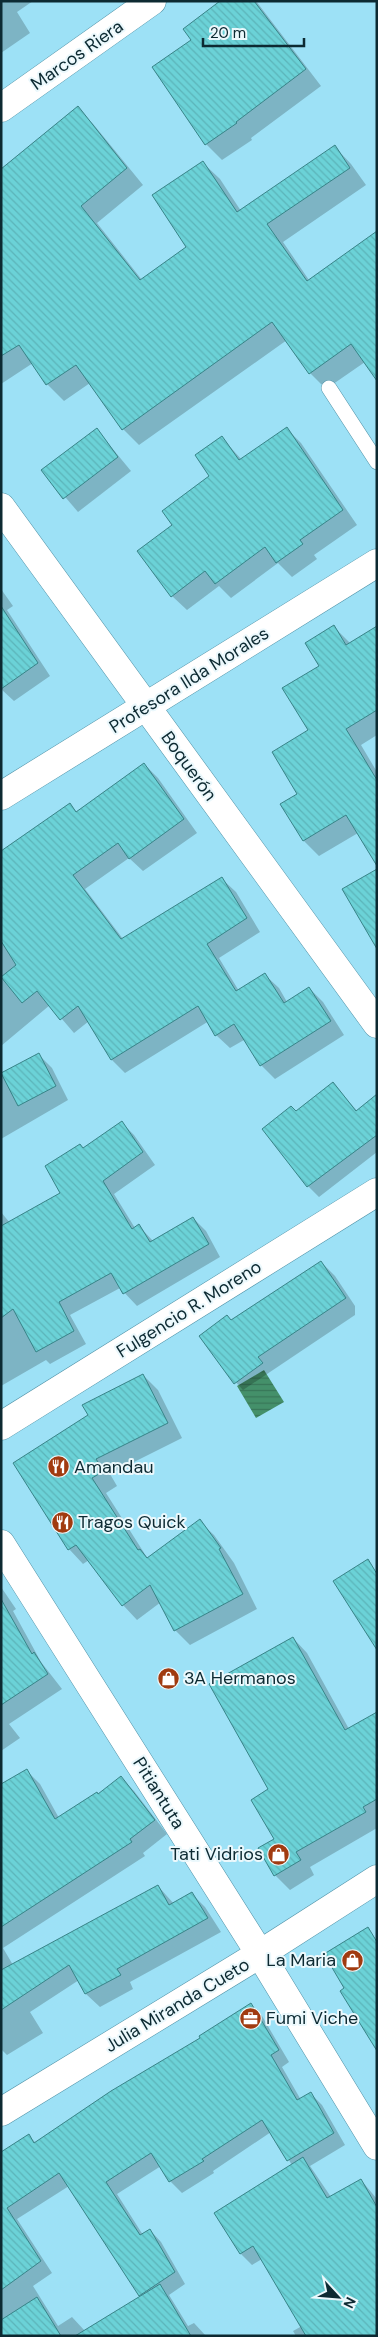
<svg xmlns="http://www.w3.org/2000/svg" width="378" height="2337" font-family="'DM Sans',sans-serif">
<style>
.water{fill:url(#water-rules)}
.shadow{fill:#0003;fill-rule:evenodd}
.building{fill:url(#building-back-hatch);stroke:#388488}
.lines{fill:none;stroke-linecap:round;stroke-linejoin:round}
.service-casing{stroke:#5193a8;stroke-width:16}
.minor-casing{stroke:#5193a8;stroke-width:29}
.tertiary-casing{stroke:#5193a8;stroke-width:29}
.service{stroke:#fff;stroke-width:15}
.minor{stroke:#fff;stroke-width:28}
.tertiary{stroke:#fff;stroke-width:28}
.labels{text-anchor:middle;stroke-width:4;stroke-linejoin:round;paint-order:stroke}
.street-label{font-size:18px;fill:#0d2a32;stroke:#ebf8fc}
.poi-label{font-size:18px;fill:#0d2a32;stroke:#ebf8fc;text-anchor:start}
</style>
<defs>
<pattern id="water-rules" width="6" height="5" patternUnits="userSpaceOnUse" patternTransform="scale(1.25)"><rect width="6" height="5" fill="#44906a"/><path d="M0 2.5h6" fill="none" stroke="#377658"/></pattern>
<pattern id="building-back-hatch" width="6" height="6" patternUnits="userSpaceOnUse" patternTransform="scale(1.25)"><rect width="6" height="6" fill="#6bd2d7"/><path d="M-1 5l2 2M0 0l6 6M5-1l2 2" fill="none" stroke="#5cb4b9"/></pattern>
</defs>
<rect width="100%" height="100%" fill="#9de1f6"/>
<!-- water -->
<path class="water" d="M264 1370 284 1402 256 1418 237 1386Z"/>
<!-- shadow -->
<g class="shadow">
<path d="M1 1H33L17 12 30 33 1 53Z"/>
<path d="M222 1H256L321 86 251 138 252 140 222 160 206 144 193 40Z"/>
<path d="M78 108 94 125 143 185 97 223 142 280 187 247 203 163 220 179 241 211 335 147 351 164 366 185 283 242 365 362 326 389 310 373 287 340 139 445 123 429 90 383 64 401 47 384 33 363 1 384V169Z"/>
<path d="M287 429 301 443 357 525 314 555 317 559 292 577 278 563 231 598 219 586 187 610 172 596 173 525 211 476 222 438 242 460Z"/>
<path d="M97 430 131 471 78 512 43 471Z"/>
<path d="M1 589 13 606 7 610 50 676 14 701 1 689Z"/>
<path d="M334 627 351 644 377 642V735L361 745 377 772V864L358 833 319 856 304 841 282 805 299 795 321 667Z"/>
<path d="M144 764 158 778 197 833 143 871 129 858 85 889 123 939 222 879 236 892 260 932 219 958 239 991 265 975 279 988 287 1002 309 988 323 1002 344 1035 275 1079 261 1065 244 1040 230 1048 216 1035 209 1021 125 1073 112 1060 89 1021 74 1033 50 1005 1 1046V853L70 805 77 812Z"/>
<path d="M39 1055 52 1068 68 1100 1 1139V1075Z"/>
<path d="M333 1083 358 1112 377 1095V1152L319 1197 308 1186 296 1112Z"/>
<path d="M121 1122 134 1135 155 1165 114 1194 135 1228 139 1226 153 1241 193 1218 206 1231 220 1257 137 1306 120 1288 70 1315 86 1344 50 1364 46 1360 1 1386V1212L10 1223 62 1193 80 1145 84 1149Z"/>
<path d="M321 1262 335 1276 355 1306V1315L243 1390 230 1376 232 1321Z"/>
<path d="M143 1375 158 1390 182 1438 110 1474 117 1486 106 1493 148 1559 199 1521 214 1535 234 1563 257 1609 190 1645 175 1630 161 1602 137 1620 123 1605 89 1560 83 1564 69 1549 89 1415Z"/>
<path d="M1 1587 16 1609 13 1611 41 1662 62 1689 9 1724 20 1738 1 1751Z"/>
<path d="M293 1638 307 1653 349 1729 377 1713V1828L310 1867 314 1875 290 1890 275 1875V1839L270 1790Z"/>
<path d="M27 1771 40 1784 59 1818 98 1796 121 1778 134 1791 167 1834 143 1853 145 1856 3 1948 13 1965 158 1886 174 1904 191 1893 205 1907 221 1932 130 1982 133 1989 100 2007 86 1994 79 1980 30 2012 43 2033 7 2055 1 2049V1819Z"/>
<path d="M251 2005 262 2016 289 2062 282 2067 301 2100 311 2094 322 2105 345 2145 310 2166 331 2197 361 2180 377 2199V2336H296L293 2331 302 2326 262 2259 252 2265 241 2254 292 2165 271 2132 213 2171 214 2173 182 2193 170 2181 161 2166 117 2194 143 2235 150 2230 161 2242 185 2284 169 2295 188 2326 194 2323 206 2336H1V2168L29 2136 36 2143 202 2039ZM69 2186 141 2297 85 2331 72 2317 58 2326 33 2286 52 2273 17 2219Z"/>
</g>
<!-- building -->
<g class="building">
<path d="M220 1H254L306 69 236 122 237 123 205 145 152 67 191 40 183 29Z"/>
<path d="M78 106 127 168 81 206 140 280 186 247 152 195 203 161 237 212 335 145 350 168 267 224 307 281 377 231V381L351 344 309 374 272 322 122 430 76 365 46 385 19 345 1 356V169Z"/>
<path d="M287 427 343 510 300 540 303 544 276 563 265 547 215 584 205 571 171 597 137 551 172 525 162 511 209 476 195 455 222 436 239 460Z"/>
<path d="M97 428 118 457 63 499 41 470Z"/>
<path d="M1 606 38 663 1 689Z"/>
<path d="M334 625 346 645 377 626V710L346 729 377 780V866L346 815 303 841 280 804 297 794 272 752 308 730 282 688 319 666 305 643Z"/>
<path d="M144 763 184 819 129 859 118 843 73 875 121 939 222 877 247 918 207 944 236 991 265 973 284 1003 309 987 331 1021 260 1066 234 1024 215 1036 198 1006 111 1060 78 1006 60 1020 37 991 22 1003 1 977 16 965 1 941V851L70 803 76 812Z"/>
<path d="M377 869V949L342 889Z"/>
<path d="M39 1053 56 1086 18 1106 1 1073Z"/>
<path d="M333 1082 356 1111 377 1094V1135L307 1187 262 1129 291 1106 296 1111Z"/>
<path d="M122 1121 143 1152 103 1181 132 1229 139 1224 150 1242 193 1217 209 1244 123 1294 111 1273 59 1302 74 1331 36 1352 13 1309 1 1318V1226L60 1193 45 1166 80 1144 83 1148Z"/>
<path d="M321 1261 346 1298 258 1357 263 1363 234 1384 199 1336 227 1315 231 1320Z"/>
<path d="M143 1374 168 1423 96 1459 104 1471 92 1478 138 1550 140 1549 147 1558 200 1519 221 1548 219 1549 243 1594 174 1631 150 1585 122 1606 76 1545 68 1550 13 1463 88 1415 82 1405Z"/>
<path d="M368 1559 377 1574V1650L333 1581Z"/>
<path d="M1 1599 32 1654 34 1652 48 1674 1 1705Z"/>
<path d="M293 1637 345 1730 377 1712V1799L363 1807 366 1812 296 1852 301 1860 274 1876 258 1848 274 1839 251 1800 268 1789 209 1684Z"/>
<path d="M27 1769 55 1819 97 1792 98 1794 121 1776 155 1820 130 1839 132 1842 1 1927V1784Z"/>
<path d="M158 1885 169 1905 192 1892 208 1918 117 1969 121 1975 85 1994 69 1965 1 2010V1970Z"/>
<path d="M368 1927 377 1942V2051L340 1991 344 1988 324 1954Z"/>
<path d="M251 2003 279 2050 271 2055 297 2100 311 2092 334 2133 287 2161 262 2120 202 2159 204 2161 169 2182 151 2153 106 2182 140 2235 150 2229 175 2272 139 2296 59 2173 7 2208 41 2261 1 2290V2152L29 2134 34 2143 111 2091 200 2038 199 2036Z"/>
<path d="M303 2157 327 2198 361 2179 377 2207V2336H306L253 2246 240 2254 214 2213Z"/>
<path d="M160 2284 191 2336H75Z"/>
<path d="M37 2297 61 2336H1V2320Z"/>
</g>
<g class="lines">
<defs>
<path id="service" d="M329 388 377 462"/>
<g id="minor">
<path d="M1 108 152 1"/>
<path d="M1 507 377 1024"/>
<path d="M1 796 377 563"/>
<path d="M1 1426 377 1192"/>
</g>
<g id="tertiary">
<path d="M1 1544 260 1954 377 2146"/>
<path d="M1 2112 260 1954 377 1879"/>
</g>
</defs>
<!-- service casing -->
<use href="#service" class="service-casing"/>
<!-- minor casing -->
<use href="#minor" class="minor-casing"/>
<!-- tertiary casing -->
<use href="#tertiary" class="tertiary-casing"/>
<!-- service -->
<use href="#service" class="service"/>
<!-- minor -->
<use href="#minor" class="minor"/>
<!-- tertiary -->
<use href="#tertiary" class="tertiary"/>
</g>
<!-- icons -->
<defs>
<symbol id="restaurant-disc" viewBox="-11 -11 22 22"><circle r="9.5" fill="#a13b10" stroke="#ebf8fc"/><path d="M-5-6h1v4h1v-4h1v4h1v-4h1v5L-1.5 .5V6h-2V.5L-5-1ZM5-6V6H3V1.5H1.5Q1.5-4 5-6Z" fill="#fff"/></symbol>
<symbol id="shop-disc" viewBox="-11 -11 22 22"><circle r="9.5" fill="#a13b10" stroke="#ebf8fc"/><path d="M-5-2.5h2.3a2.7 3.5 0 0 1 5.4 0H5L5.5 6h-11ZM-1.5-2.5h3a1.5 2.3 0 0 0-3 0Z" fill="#fff"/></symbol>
<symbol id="office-disc" viewBox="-11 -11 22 22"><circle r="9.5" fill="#a13b10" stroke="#ebf8fc"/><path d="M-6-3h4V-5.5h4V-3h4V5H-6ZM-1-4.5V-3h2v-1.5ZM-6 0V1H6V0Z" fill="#fff"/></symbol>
</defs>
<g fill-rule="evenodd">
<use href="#restaurant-disc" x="46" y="1454" width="25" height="25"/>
<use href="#restaurant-disc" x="50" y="1510" width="25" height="25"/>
<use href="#shop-disc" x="156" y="1666" width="25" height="25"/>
<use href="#shop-disc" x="266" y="1842" width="25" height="25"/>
<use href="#shop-disc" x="340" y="1948" width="25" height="25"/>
<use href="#office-disc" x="238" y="2006" width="25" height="25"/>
</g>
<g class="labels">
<!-- street labels -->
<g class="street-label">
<text transform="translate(77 55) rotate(-35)" y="6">Marcos Riera</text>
<text transform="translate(189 680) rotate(-32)" y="6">Profesora Ilda Morales</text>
<text transform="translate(189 766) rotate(54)" y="6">Boquerón</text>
<text transform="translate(189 1309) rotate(-32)" y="6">Fulgencio R. Moreno</text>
<text transform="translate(159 1793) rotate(58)" y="6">Pitiantuta</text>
<text transform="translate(177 2005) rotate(-31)" y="6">Julia Miranda Cueto</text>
</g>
<!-- poi labels -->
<g class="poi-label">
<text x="74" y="1473">Amandau</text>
<text x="78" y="1528">Tragos Quick</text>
<text x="184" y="1684">3A Hermanos</text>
<text x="263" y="1860" text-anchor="end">Tati Vidrios</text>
<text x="336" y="1966" text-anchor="end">La Maria</text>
<text x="266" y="2024">Fumi Viche</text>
</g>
</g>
<!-- border -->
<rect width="378" height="2337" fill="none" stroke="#0d2a32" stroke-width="5"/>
<!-- north arrow -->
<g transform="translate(338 2297) rotate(116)" stroke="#ebf8fc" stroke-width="4" paint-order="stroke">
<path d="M0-4L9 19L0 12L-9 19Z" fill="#0d2a32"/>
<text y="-8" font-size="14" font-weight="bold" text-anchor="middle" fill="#0d2a32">N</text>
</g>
<!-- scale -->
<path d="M203 38v8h101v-8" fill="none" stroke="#0d2a32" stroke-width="2.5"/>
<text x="210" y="38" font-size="15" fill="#0d2a32" stroke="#ebf8fc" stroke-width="4" paint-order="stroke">20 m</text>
</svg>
